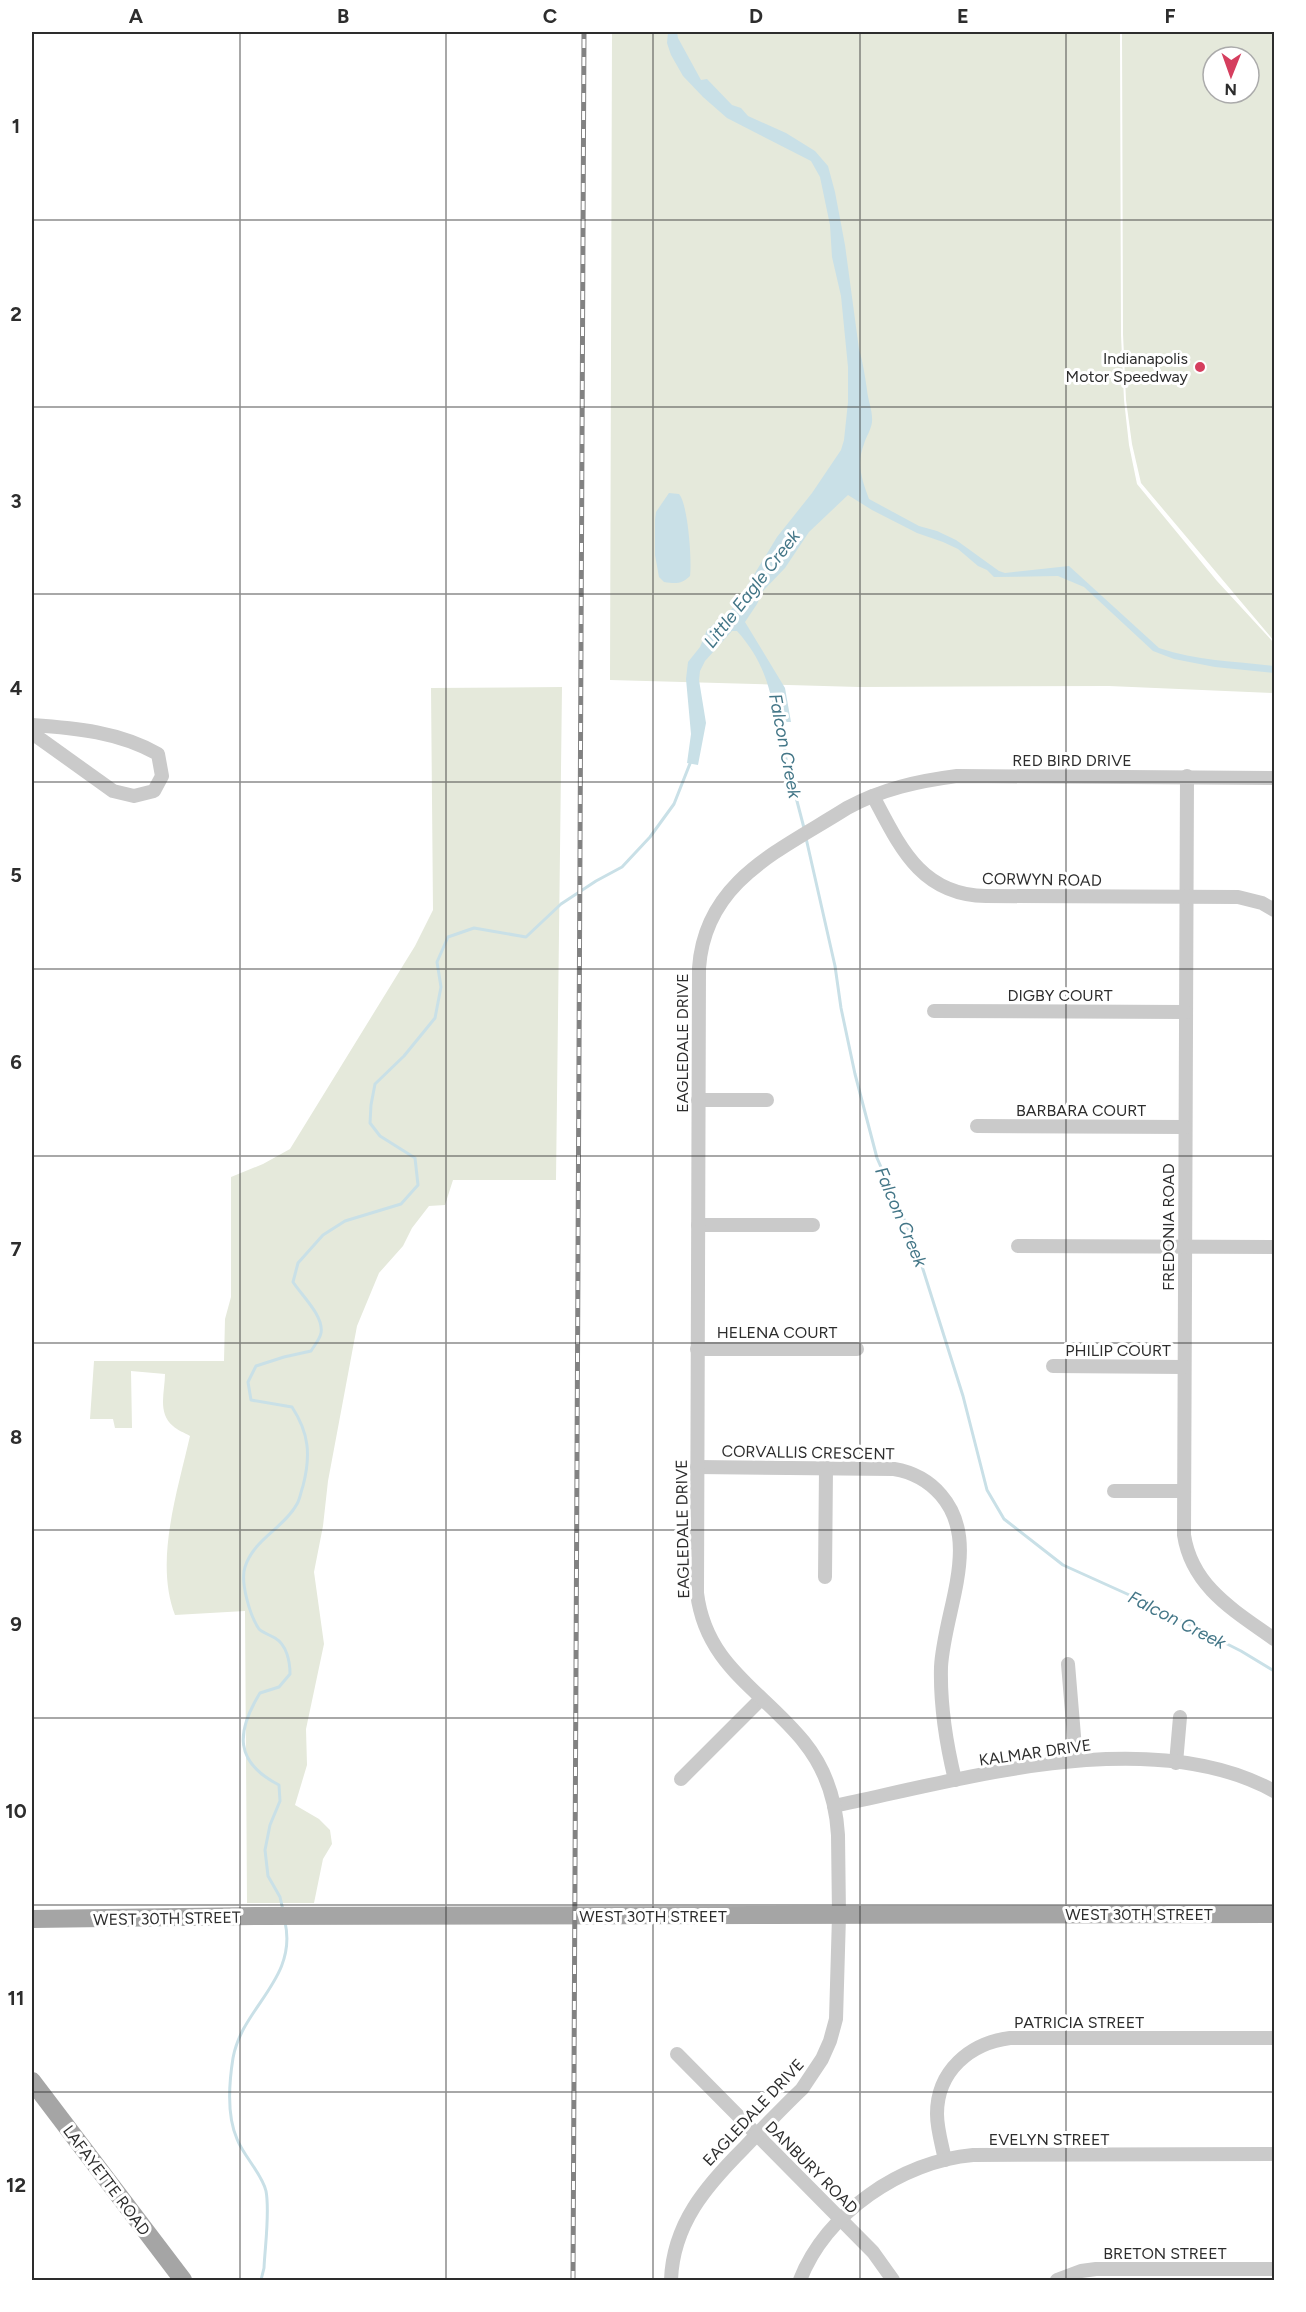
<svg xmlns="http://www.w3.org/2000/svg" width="1306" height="2312" font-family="Figtree,sans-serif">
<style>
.green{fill:#e5e9db;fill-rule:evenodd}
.water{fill:#c9e0e7}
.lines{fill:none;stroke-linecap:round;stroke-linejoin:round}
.stream{stroke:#c9e0e7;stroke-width:3}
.minor{stroke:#cacaca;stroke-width:14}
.major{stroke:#a5a5a5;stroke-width:18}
.rail-casing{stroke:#828282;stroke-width:5}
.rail{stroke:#fff;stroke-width:3;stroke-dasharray:9;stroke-linecap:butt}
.grid{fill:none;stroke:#2d2d2d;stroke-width:1.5;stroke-opacity:0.55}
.poi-dot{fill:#d53e5e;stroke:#fff;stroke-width:2}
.labels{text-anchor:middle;stroke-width:6;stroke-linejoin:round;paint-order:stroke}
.poi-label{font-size:16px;fill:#2d2d2d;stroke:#fff;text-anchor:end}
.street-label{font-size:16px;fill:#2d2d2d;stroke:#fff}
.water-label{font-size:18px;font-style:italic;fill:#437687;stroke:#fff}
.neatline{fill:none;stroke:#2d2d2d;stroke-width:2}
.grid-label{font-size:20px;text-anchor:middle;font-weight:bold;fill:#2d2d2d}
</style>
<rect width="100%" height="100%" fill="#fff"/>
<!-- green -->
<g class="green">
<path d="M612 32H1120L1121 335 1124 400 1129 445 1137 484 1217 581 1274 643 1273 693 1109 686 859 687 610 680Z"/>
<path d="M1122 32H1274V641L1141 483 1132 444 1126 400 1123 334ZM1213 57H1249V93H1213Z"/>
<path d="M562 687 556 1180H453L445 1205 429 1206 412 1228 403 1246 379 1273 357 1326 328 1481 323 1526 314 1572 324 1644 306 1729 307 1765 295 1805 319 1819 330 1830 332 1844 323 1859 314 1903H247L245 1611 175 1615C154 1561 178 1490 190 1436 185 1433 177 1430 173 1426 157 1413 165 1391 165 1374L131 1371 132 1428H115L113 1419H90L94 1361H224L225 1319 231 1297V1177L263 1164 290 1149 415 946 433 910 431 688Z"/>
</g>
<!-- water -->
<g class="water">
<path d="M668 32H677L678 38 701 80 707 79 732 105 741 108 748 116 786 133 815 151 828 166 835 192 845 245 859 349C863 363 865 376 867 390 868 401 873 411 872 422 871 430 866 437 864 444 856 464 862 480 869 499L919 526 937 531 956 540 999 571 1005 573 1069 566 1159 648C1197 661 1235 661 1274 666V673L1215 667 1174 659 1153 651 1084 587 1058 576 994 577 987 570 978 566 958 549 943 542 917 533 872 510 848 495 809 532 785 568 763 591 757 604 745 622 785 688 791 722H776C770 685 762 659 737 631H732L705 661 700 671 699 680 706 723 698 765 687 763 691 734 686 679 688 662 700 647 707 630 735 606 777 537 812 493 841 450 844 440 848 402V367L841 296 832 257 830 225 820 177 811 161 727 118 703 97 683 76 671 55 667 43Z"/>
<path d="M669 493 679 494C688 504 692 561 690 576 682 584 676 584 664 582L659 577 655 555V520L656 512Z"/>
</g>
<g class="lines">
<!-- stream -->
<g class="stream">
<path d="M781 721 786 759 804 828"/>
<path d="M806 838 835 966 841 1008 855 1074 877 1158 915 1244 963 1396 987 1490 1004 1519 1063 1565 1136 1598 1241 1651 1274 1671"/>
<path d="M283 1910 280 1897 268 1876 265 1850 270 1825 280 1801 279 1785C234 1762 236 1732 260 1693L279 1687 290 1674C290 1662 287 1645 275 1638 270 1635 263 1633 259 1629 250 1616 240 1582 245 1567 254 1539 284 1528 297 1504 300 1499 301 1491 303 1486 311 1455 309 1433 292 1407L251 1400 248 1382 256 1366 284 1357 311 1351C314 1346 320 1339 321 1333 324 1316 302 1296 293 1282L298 1263 323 1235 345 1221 401 1204 418 1185 415 1158 380 1136 370 1123 371 1105 375 1084 404 1056 435 1018 441 987 437 962 448 937 474 928 526 937 561 904 596 881 622 867 650 837 674 804 691 761"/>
<path d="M261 2280 264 2268C265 2246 270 2212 266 2191 262 2174 243 2155 237 2139 227 2116 229 2083 233 2058 242 2007 298 1979 285 1922"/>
</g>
<!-- minor -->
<g class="minor">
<path d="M32 725C76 728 119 732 158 754L162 776 154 791 134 796 113 791 32 733"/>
<path d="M1187 776 1184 1535C1192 1587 1235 1611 1274 1639"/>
<path d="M873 796C900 847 921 895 986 896L1238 897 1262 903 1274 910"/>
<path d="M934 1011 1186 1012"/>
<path d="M698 1100H767"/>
<path d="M977 1126 1185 1127"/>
<path d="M698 1225H813"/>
<path d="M1018 1246 1274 1247"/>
<path d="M697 1349H857"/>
<path d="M1053 1366 1184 1367"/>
<path d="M697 1467 894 1469C912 1472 929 1481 941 1495 982 1542 944 1611 941 1667 940 1706 946 1743 955 1780"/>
<path d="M1114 1491H1184"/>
<path d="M825 1577 826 1468"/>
<path d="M1068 1664 1076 1760"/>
<path d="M1176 1763 1180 1717"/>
<path d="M681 1779 761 1699"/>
<path d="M834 1806C963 1779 1151 1723 1274 1791"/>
<path d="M677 2054 873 2252 893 2280"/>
<path d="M945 2160C942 2145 937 2129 937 2114 937 2071 970 2043 1010 2038H1274"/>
<path d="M671 2280C673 2224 706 2186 744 2148 763 2128 782 2108 802 2089L822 2059 830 2041 836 2019 839 1916 838 1835C836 1801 825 1768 804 1742 762 1690 706 1666 697 1593L699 968C705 880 781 850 847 808 882 789 918 781 957 776L1274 778"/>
<path d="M800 2280C826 2213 902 2161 973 2155L1274 2154"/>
<path d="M1057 2280 1081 2271 1096 2269H1274"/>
</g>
<!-- major -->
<g class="major">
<path d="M32 1919 255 1916 1274 1914"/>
<path d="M32 2081 183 2280"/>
</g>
<defs>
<path id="rail" d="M573 2280 584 32"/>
</defs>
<!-- rail casing -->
<use href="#rail" class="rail-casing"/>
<!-- rail -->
<use href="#rail" class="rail"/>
</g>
<!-- grid -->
<path class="grid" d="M240 32V2280M446 32V2280M653 32V2280M860 32V2280M1066 32V2280M32 220H1274M32 407H1274M32 594H1274M32 782H1274M32 969H1274M32 1156H1274M32 1343H1274M32 1530H1274M32 1718H1274M32 1905H1274M32 2092H1274"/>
<!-- markers -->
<circle class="poi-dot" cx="1200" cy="367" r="6"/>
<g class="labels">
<!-- poi labels -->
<g class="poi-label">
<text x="1188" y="364">Indianapolis<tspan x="1188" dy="18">Motor Speedway</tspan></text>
</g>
<!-- street labels -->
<g class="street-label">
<text x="1072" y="766">RED BIRD DRIVE</text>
<text transform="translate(1042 879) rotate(1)" y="6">CORWYN ROAD</text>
<text x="1060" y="1001">DIGBY COURT</text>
<text transform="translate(682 1043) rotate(-90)" y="6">EAGLEDALE DRIVE</text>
<text x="1081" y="1116">BARBARA COURT</text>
<text transform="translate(1168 1227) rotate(-90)" y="6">FREDONIA ROAD</text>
<text x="777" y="1338">HELENA COURT</text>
<text x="1118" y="1356">PHILIP COURT</text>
<text transform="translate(808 1452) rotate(1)" y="6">CORVALLIS CRESCENT</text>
<text transform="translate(682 1529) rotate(-91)" y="6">EAGLEDALE DRIVE</text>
<text transform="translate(1035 1752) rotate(-8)" y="6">KALMAR DRIVE</text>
<text x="1139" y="1920">WEST 30TH STREET</text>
<text x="653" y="1922">WEST 30TH STREET</text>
<text transform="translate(167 1918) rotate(-1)" y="6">WEST 30TH STREET</text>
<text x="1079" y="2028">PATRICIA STREET</text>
<text transform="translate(753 2112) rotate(-47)" y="6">EAGLEDALE DRIVE</text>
<text x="1049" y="2145">EVELYN STREET</text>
<text transform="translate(812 2167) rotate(45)" y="6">DANBURY ROAD</text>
<text transform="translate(107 2180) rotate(53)" y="6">LAFAYETTE ROAD</text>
<text x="1165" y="2259">BRETON STREET</text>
</g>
<!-- water labels -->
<g class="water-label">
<text transform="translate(752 589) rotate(-52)" y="6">Little Eagle Creek</text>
<text transform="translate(785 746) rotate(79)" y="6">Falcon Creek</text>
<text transform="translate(901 1217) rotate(67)" y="6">Falcon Creek</text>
<text transform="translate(1177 1620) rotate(27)" y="6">Falcon Creek</text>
</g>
</g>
<!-- border -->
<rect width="1306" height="2312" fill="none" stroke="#ffffff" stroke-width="66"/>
<!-- north arrow -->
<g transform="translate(1231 75) rotate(181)"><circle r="28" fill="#ffffff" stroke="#ababab" stroke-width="1.5"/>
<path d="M0-4.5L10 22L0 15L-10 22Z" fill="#d53e5e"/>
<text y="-9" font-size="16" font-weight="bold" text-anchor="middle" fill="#2d2d2d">N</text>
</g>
<rect x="33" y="33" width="1240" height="2246" class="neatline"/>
<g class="grid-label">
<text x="136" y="23">A</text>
<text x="343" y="23">B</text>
<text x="550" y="23">C</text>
<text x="756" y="23">D</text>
<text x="963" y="23">E</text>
<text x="1170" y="23">F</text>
<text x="16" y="133">1</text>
<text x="16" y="321">2</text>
<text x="16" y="508">3</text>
<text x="16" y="695">4</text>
<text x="16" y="882">5</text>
<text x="16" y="1069">6</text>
<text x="16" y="1256">7</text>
<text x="16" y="1444">8</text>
<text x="16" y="1631">9</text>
<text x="16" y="1818">10</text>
<text x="16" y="2005">11</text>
<text x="16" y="2192">12</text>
</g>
</svg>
